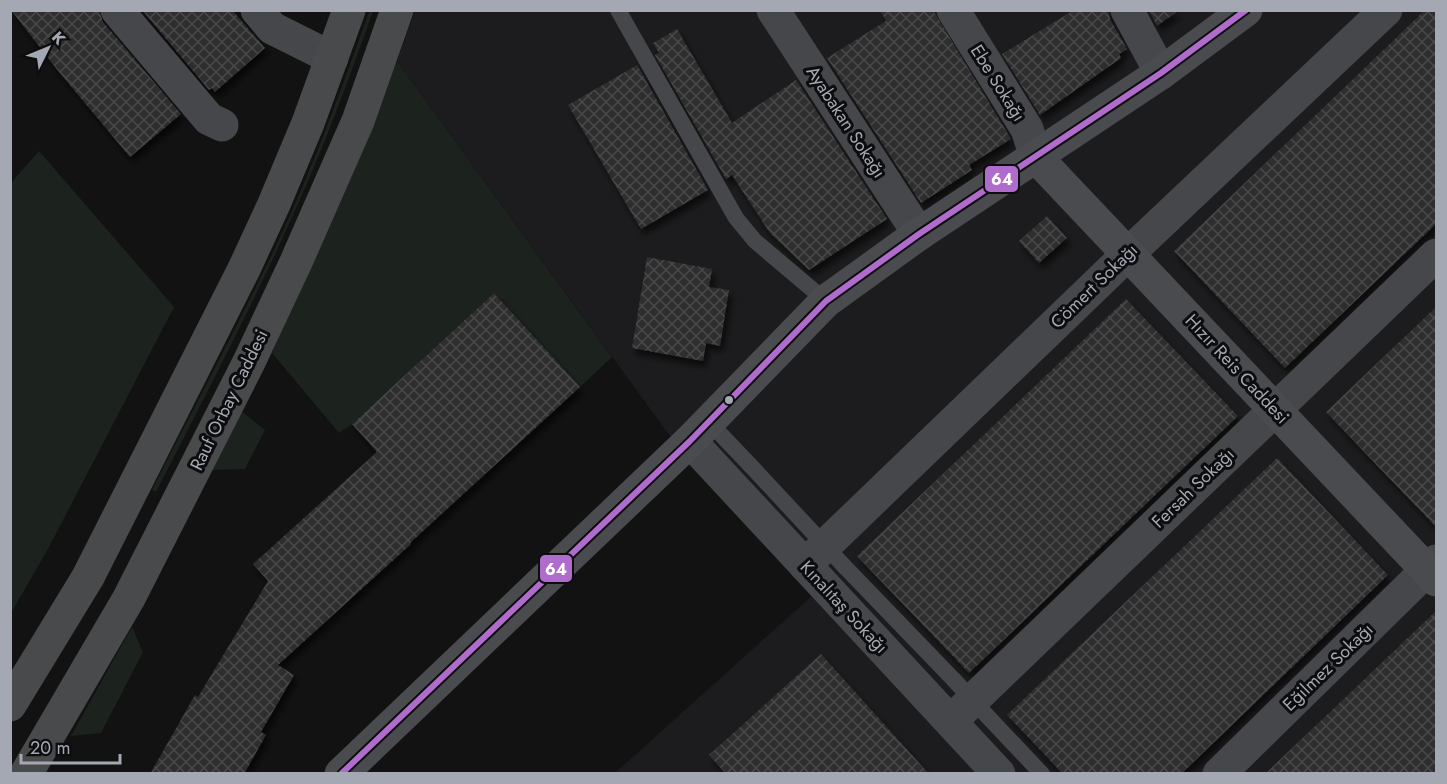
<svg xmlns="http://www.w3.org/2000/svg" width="1447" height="784" font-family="Jost,sans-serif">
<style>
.built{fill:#1c1c1e}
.green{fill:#1c221d}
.building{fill:url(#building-cross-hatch);filter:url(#shadow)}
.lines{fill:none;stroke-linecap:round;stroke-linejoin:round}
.lane{stroke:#46474b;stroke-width:16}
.street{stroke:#46474b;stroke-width:33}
.secondary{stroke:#4a4b4f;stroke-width:33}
.primary{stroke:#494a4c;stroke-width:33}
.lane-bridge{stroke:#46474b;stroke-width:16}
.bus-1-casing{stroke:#0d0c0e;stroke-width:10}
.bus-1{stroke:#b06ccc;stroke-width:6}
.bus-dot{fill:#a4a8b2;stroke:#0d0c0e;stroke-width:2}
.labels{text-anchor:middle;stroke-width:6;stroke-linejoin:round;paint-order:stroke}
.street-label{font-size:18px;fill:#a4a8b2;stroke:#0d0c0e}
.line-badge{stroke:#0d0c0e;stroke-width:2}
.badge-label{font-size:16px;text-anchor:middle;font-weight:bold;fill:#fff}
</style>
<defs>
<pattern id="building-cross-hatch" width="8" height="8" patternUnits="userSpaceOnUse" patternTransform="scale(1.5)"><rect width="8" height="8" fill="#2d2d2e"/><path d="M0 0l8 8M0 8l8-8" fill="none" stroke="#48494a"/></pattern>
<filter id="shadow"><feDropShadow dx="3.5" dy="6" stdDeviation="3" flood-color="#0009"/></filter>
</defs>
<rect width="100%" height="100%" fill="#121212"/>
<!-- built -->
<path class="built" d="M415 11H1436V773H615L813 595 688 461 397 61Z"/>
<!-- green -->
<g class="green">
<path d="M370 10 373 11C350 76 326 142 297 206 254 303 204 398 156 492L152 490C204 386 262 284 307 176 330 122 349 66 370 10Z"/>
<path d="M397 61 612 357 580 387 494 293 352 424 339 433 272 353Z"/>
<path d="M39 151 174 307 49 547 11 613V183Z"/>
<path d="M239 409 265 430 245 469 212 470Z"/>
<path d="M132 627 143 652 101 733 71 736Z"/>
</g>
<!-- building -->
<g class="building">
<path d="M11 10H99L103 22 181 114 130 157 59 72Z"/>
<path d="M142 10H232L265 48 215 92 212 88 209 90Z"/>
<path d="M880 10H933L1011 139 969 165 972 170 921 203 827 58 886 21Z"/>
<path d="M1074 10H1108L1110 19 1127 49 1119 54 1121 58 1040 115 1002 54Z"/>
<path d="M1149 10H1179L1157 26Z"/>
<path d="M1425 10H1437V223L1285 368 1174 251Z"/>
<path d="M677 29 732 123 796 80 887 219 809 270 770 233 732 175 726 179 655 55 659 53 653 43Z"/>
<path d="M637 65 708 190 641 229 568 105Z"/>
<path d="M1047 216 1067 238 1039 263 1019 241Z"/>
<path d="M647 257 712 269 709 287 729 290 720 346 706 343 703 361 632 348Z"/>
<path d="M494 293 580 387 410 543 411 544 278 665 294 675 261 732 266 735 244 774H150L195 695 198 697 268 581 253 564 377 452 352 424Z"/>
<path d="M1126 299 1238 416 969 673 857 556Z"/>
<path d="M1437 306V528L1326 412Z"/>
<path d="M1277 458 1388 575 1181 774H1063L1007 715Z"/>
<path d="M1437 610V774H1265Z"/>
<path d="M821 654 929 774H726L709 755Z"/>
</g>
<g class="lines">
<!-- lane -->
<g class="lane">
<path d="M618 10 736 218 755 241 826 301"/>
<path d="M708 421 750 465"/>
<path d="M845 567 954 680"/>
<path d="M991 720 1042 774"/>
</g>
<!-- street -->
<g class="street">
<path d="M117 10 209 119 222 125"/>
<path d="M257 10 272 28 332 58"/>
<path d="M773 10 919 234"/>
<path d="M953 10 1027 129 1036 157"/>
<path d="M1127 10 1161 73"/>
<path d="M690 441 999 774"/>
<path d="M805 565 1128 254 1386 10"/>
<path d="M951 721 1436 255"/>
<path d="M1219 774 1436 561"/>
</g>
<!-- secondary -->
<g class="secondary">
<path d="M1036 157 1436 580"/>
<path d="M341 774 690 441 826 301 919 234 1161 73 1246 10"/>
</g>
<!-- primary -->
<g class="primary">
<path d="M10 705 88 577 244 269 274 204 308 123 349 10"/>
<path d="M26 774 129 598 249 362 296 262 358 121 397 10"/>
</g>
<!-- lane-bridge -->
<g class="lane-bridge">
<path d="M750 465 845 567"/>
<path d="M954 680 991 720"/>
</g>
<defs>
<path id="bus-1" d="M341 774 690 441 826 301 919 234 1161 73 1246 10"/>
</defs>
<!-- bus-1 casing -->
<use href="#bus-1" class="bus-1-casing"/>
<!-- bus-1 -->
<use href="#bus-1" class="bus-1"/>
</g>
<!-- markers -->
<circle class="bus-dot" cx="729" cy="400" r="5"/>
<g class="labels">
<!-- street labels -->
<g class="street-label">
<text transform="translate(998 83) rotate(58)" y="6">Ebe Sokağı</text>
<text transform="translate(846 122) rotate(57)" y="6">Ayabakan Sokağı</text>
<text transform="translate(1094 286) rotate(-44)" y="6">Cömert Sokağı</text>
<text transform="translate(1237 369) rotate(47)" y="6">Hızır Reis Caddesi</text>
<text transform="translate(229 400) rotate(-64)" y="6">Rauf Orbay Caddesi</text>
<text transform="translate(1193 488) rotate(-44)" y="6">Fersah Sokağı</text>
<text transform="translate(844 607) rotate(47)" y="6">Kınalıtaş Sokağı</text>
<text transform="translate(1328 667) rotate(-44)" y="6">Eğilmez Sokağı</text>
</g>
</g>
<g class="line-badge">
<rect x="984" y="165" width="35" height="28" rx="6" fill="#b06ccc"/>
<rect x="539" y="554" width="34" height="29" rx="6" fill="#b06ccc"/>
</g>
<g class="badge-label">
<text x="1002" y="185">64</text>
<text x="556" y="575">64</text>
</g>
<!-- border -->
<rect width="1447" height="784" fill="none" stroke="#a4a8b2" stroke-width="24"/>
<!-- north arrow -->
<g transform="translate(48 48) rotate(47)" stroke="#0d0c0e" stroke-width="4.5" paint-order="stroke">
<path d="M0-4.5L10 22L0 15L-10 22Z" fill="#a4a8b2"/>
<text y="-9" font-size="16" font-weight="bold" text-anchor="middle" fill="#a4a8b2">K</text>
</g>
<!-- scale -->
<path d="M21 754v9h99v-9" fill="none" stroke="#a4a8b2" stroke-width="3"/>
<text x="30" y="754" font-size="18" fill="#a4a8b2" stroke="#0d0c0e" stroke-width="4.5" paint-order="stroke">20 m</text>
</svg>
